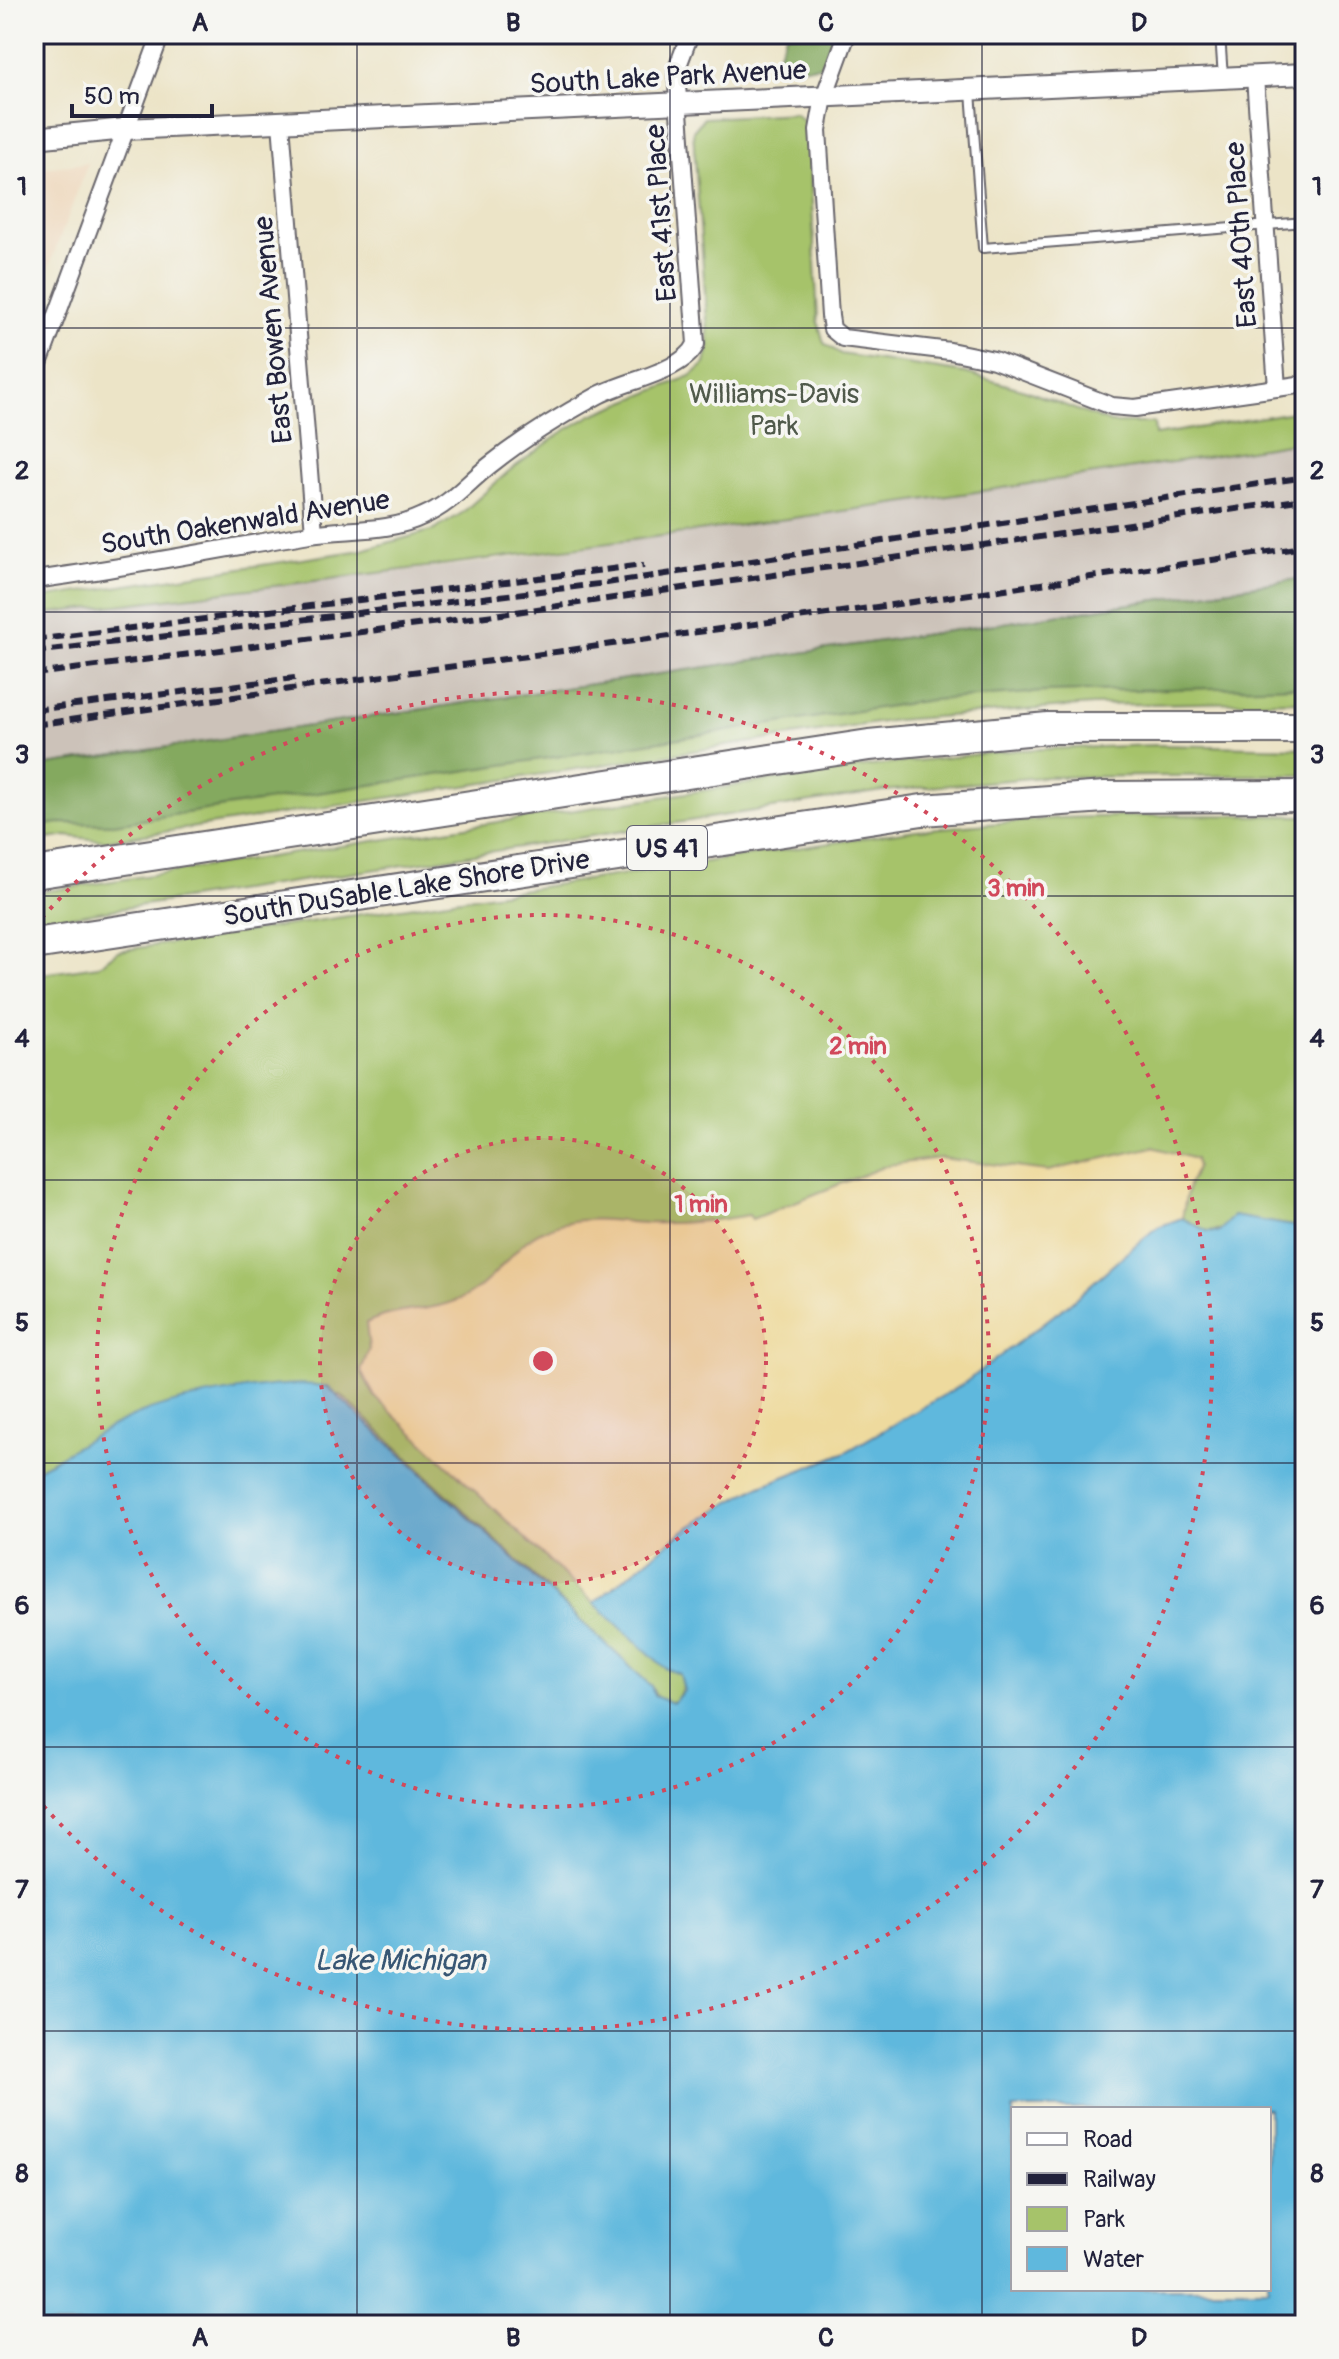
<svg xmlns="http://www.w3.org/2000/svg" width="1339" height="2359" font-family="Pangolin,sans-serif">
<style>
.built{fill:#eed7bb}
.industrial{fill:#ccc2b9}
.green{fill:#a6c36a;stroke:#647252;stroke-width:2}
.forest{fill:#84a95e;stroke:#53664c;stroke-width:2}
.sand{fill:#eeda9e;stroke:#887e6c;stroke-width:2}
.water{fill:#5fb8dd;stroke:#406d8c;stroke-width:2;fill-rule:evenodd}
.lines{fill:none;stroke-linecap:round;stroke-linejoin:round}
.service-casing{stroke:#69666c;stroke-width:12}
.minor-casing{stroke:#69666c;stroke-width:20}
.tertiary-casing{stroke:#69666c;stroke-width:24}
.motorway-casing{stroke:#69666c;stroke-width:34}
.service{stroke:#fff;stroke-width:8}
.minor{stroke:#fff;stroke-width:16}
.tertiary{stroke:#fff;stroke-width:20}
.motorway{stroke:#fff;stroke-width:30}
.rail{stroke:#22223b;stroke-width:6;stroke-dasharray:12 6;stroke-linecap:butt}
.grid{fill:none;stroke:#22223b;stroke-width:2;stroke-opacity:0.55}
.ring{fill:none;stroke:#d1495b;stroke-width:4;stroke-dasharray:4 8}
.labels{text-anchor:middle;stroke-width:7;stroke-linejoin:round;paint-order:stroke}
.shield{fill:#f6f6f2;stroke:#626272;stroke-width:2}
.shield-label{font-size:26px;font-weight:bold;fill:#22223b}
.street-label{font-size:28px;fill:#22223b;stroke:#f6f6f2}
.park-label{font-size:28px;fill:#505a4b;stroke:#f6f6f2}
.water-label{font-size:30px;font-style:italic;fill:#375674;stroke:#f6f6f2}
.centre{fill:#d1495b;stroke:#f6f6f2;stroke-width:4}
.ring-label{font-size:24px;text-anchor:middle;font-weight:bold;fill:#d1495b;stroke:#f6f6f2;stroke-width:7;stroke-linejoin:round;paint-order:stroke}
.neatline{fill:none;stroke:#22223b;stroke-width:3}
.grid-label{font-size:26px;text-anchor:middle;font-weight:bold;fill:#22223b}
</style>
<rect width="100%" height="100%" fill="#f6f6f2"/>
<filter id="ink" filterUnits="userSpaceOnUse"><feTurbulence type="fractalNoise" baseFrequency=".0125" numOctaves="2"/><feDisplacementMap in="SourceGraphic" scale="16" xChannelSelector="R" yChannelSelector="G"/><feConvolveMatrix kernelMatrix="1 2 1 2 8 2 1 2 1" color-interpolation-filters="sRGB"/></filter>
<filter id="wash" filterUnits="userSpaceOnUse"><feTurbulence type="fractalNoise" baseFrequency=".006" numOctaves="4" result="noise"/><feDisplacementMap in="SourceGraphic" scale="32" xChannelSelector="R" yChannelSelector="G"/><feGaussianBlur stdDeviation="1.8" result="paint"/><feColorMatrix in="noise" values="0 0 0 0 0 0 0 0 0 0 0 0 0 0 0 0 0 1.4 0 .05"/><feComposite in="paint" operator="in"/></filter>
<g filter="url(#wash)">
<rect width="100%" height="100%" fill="#ece4c7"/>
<!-- built -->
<path class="built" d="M88 163 34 307V169Z"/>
<!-- industrial -->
<path class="industrial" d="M1305 441V578L34 767V615L499 560 1077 478Z"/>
<!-- green -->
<g class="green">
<path d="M795 113 808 125 818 322 824 343 841 354 965 373 1025 390 1111 423H1154L1155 435 1305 410V441C883 510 459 565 34 615V599L362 550 434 530 462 513 509 471 561 433 592 415 691 376 705 364 709 346 693 131 704 118Z"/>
<path d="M1305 578V701L1092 705 896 720 105 841 67 836 34 841V767Z"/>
<path d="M1155 745 1305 748V775L1042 777 883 791 34 922V893L843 769 1017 750Z"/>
<path d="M1178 815 1305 816V1228L1233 1216 1225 1229 1207 1231 1182 1218 671 1670 680 1674 684 1684 677 1700 667 1703 658 1700 651 1686 341 1395 142 1413 34 1471V975L98 966 118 951 916 830 1061 818Z"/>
</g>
<!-- forest -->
<g class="forest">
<path d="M786 34H834L822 66 773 69Z"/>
<path d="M1305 578V686L1046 692 931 700 114 824 59 823 34 827V767Z"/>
</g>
<!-- sand -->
<path class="sand" d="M1153 1147 1195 1159 1197 1167 1188 1186 1182 1218 1158 1227 1139 1242 1070 1303 964 1384 844 1453 756 1488 720 1508 683 1531 594 1603 375 1397 361 1371 369 1349 366 1323C401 1305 442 1315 476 1290 515 1261 516 1232 573 1221 598 1217 621 1222 646 1223 680 1224 715 1221 749 1215L752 1219 888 1165 940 1158 1048 1171Z"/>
<!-- water -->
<path class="water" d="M1233 1216 1305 1228V2325H34V1471C69 1452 105 1427 142 1413 180 1398 291 1377 328 1387L651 1686 654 1696 672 1703 684 1691 680 1674 666 1669 594 1603 683 1531 720 1508 756 1488 844 1453 963 1384 1070 1303 1139 1242 1158 1227 1182 1218 1207 1231 1219 1232ZM1013 2109H1269V2289H1013Z"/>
</g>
<g filter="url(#ink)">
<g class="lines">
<defs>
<g id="service">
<path d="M138 34 159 41"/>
<path d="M1220 34 1223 78"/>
<path d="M971 92 983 248 1305 222"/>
</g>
<g id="minor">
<path d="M847 34 824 97 818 130 830 316 832 329 843 338 950 351 994 360 1112 406 1135 408 1305 384"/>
<path d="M1255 77 1277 388"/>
<path d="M281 123 314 533"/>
<path d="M34 377 161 34"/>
<path d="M34 580C126 568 218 549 310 534 348 528 388 533 423 516 451 504 467 483 490 465 524 438 560 416 597 396 624 381 685 371 696 344L676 71 690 34"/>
</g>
<path id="tertiary" d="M34 138 126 129 1305 74"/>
<g id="motorway">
<path d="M34 873 869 745 1048 728H1305"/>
<path d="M34 944 922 810 1105 797 1305 796"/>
</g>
</defs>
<!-- service casing -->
<use href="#service" class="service-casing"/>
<!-- minor casing -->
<use href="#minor" class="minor-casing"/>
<!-- tertiary casing -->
<use href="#tertiary" class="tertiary-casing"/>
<!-- motorway casing -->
<use href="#motorway" class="motorway-casing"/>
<!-- service -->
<use href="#service" class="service"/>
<!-- minor -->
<use href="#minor" class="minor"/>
<!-- tertiary -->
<use href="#tertiary" class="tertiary"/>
<!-- motorway -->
<use href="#motorway" class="motorway"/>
<!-- rail -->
<g class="rail">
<path d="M34 640 644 565"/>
<path d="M34 652 607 583 1305 477"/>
<path d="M34 674 502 614 1305 499"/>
<path d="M34 710 295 678"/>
<path d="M34 725 1305 547"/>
</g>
</g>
</g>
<!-- grid -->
<path class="grid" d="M357 34V2325M670 34V2325M982 34V2325M34 328H1305M34 612H1305M34 896H1305M34 1180H1305M34 1463H1305M34 1747H1305M34 2031H1305"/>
<!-- distance rings -->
<circle cx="543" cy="1361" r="223" fill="#d1495b" fill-opacity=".12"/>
<g class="ring">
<circle cx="543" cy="1361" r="223"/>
<circle cx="543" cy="1361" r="446"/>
<path d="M34 927A669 669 0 1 1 34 1795"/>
</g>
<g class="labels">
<!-- shield labels -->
<rect class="shield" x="627" y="826" width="80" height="44" rx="6"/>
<g class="shield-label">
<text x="667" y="857">US 41</text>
</g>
<!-- street labels -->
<g class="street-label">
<text transform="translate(668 76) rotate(-3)" y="10">South Lake Park Avenue</text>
<text transform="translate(660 213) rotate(-94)" y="10">East 41st Place</text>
<text transform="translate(1240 235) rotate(-94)" y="10">East 40th Place</text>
<text transform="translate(272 330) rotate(-95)" y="10">East Bowen Avenue</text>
<text transform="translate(245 521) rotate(-9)" y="10">South Oakenwald Avenue</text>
<text transform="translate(406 887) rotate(-9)" y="10">South DuSable Lake Shore Drive</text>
</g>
<!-- park labels -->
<g class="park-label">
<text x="774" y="403">Williams-Davis<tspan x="774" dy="32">Park</tspan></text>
</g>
<!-- water labels -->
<g class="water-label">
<text x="400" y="1970">Lake Michigan</text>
</g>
</g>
<circle cx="543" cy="1361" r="12" class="centre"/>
<g class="ring-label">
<text x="1016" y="896">3 min</text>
<text x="858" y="1054">2 min</text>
<text x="701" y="1212">1 min</text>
</g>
<!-- margin -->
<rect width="1339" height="2359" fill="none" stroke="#f6f6f2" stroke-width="88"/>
<!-- legend -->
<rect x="1011" y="2107" width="260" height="184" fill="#f6f6f2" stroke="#a1a1a9" stroke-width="2"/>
<rect x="1027" y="2133" width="40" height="12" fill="#ffffff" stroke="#a1a1a9" stroke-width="2"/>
<text x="1083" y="2147" font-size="24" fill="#22223b">Road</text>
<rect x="1027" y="2173" width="40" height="12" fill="#22223b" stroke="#a1a1a9" stroke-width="2"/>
<text x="1083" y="2187" font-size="24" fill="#22223b">Railway</text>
<rect x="1027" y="2207" width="40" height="24" fill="#a6c36a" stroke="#a1a1a9" stroke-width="2"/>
<text x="1083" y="2227" font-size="24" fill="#22223b">Park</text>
<rect x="1027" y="2247" width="40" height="24" fill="#5fb8dd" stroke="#a1a1a9" stroke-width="2"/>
<text x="1083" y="2267" font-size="24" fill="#22223b">Water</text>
<!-- scale -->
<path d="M72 104v12h140v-12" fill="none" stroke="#22223b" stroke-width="4"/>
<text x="84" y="104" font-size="24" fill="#22223b" stroke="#f6f6f2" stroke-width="6" paint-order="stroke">50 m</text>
<rect x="44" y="44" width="1251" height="2271" class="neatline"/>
<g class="grid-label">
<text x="200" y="31">A</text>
<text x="513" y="31">B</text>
<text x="826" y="31">C</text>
<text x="1139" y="31">D</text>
<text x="22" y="195">1</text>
<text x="1317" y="195">1</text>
<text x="22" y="479">2</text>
<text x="1317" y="479">2</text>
<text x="22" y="763">3</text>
<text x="1317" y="763">3</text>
<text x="22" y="1047">4</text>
<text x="1317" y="1047">4</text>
<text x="22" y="1331">5</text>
<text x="1317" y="1331">5</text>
<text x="22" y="1614">6</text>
<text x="1317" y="1614">6</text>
<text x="22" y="1898">7</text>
<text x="1317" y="1898">7</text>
<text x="22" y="2182">8</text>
<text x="1317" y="2182">8</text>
<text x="200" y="2346">A</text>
<text x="513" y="2346">B</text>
<text x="826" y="2346">C</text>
<text x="1139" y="2346">D</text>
</g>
</svg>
